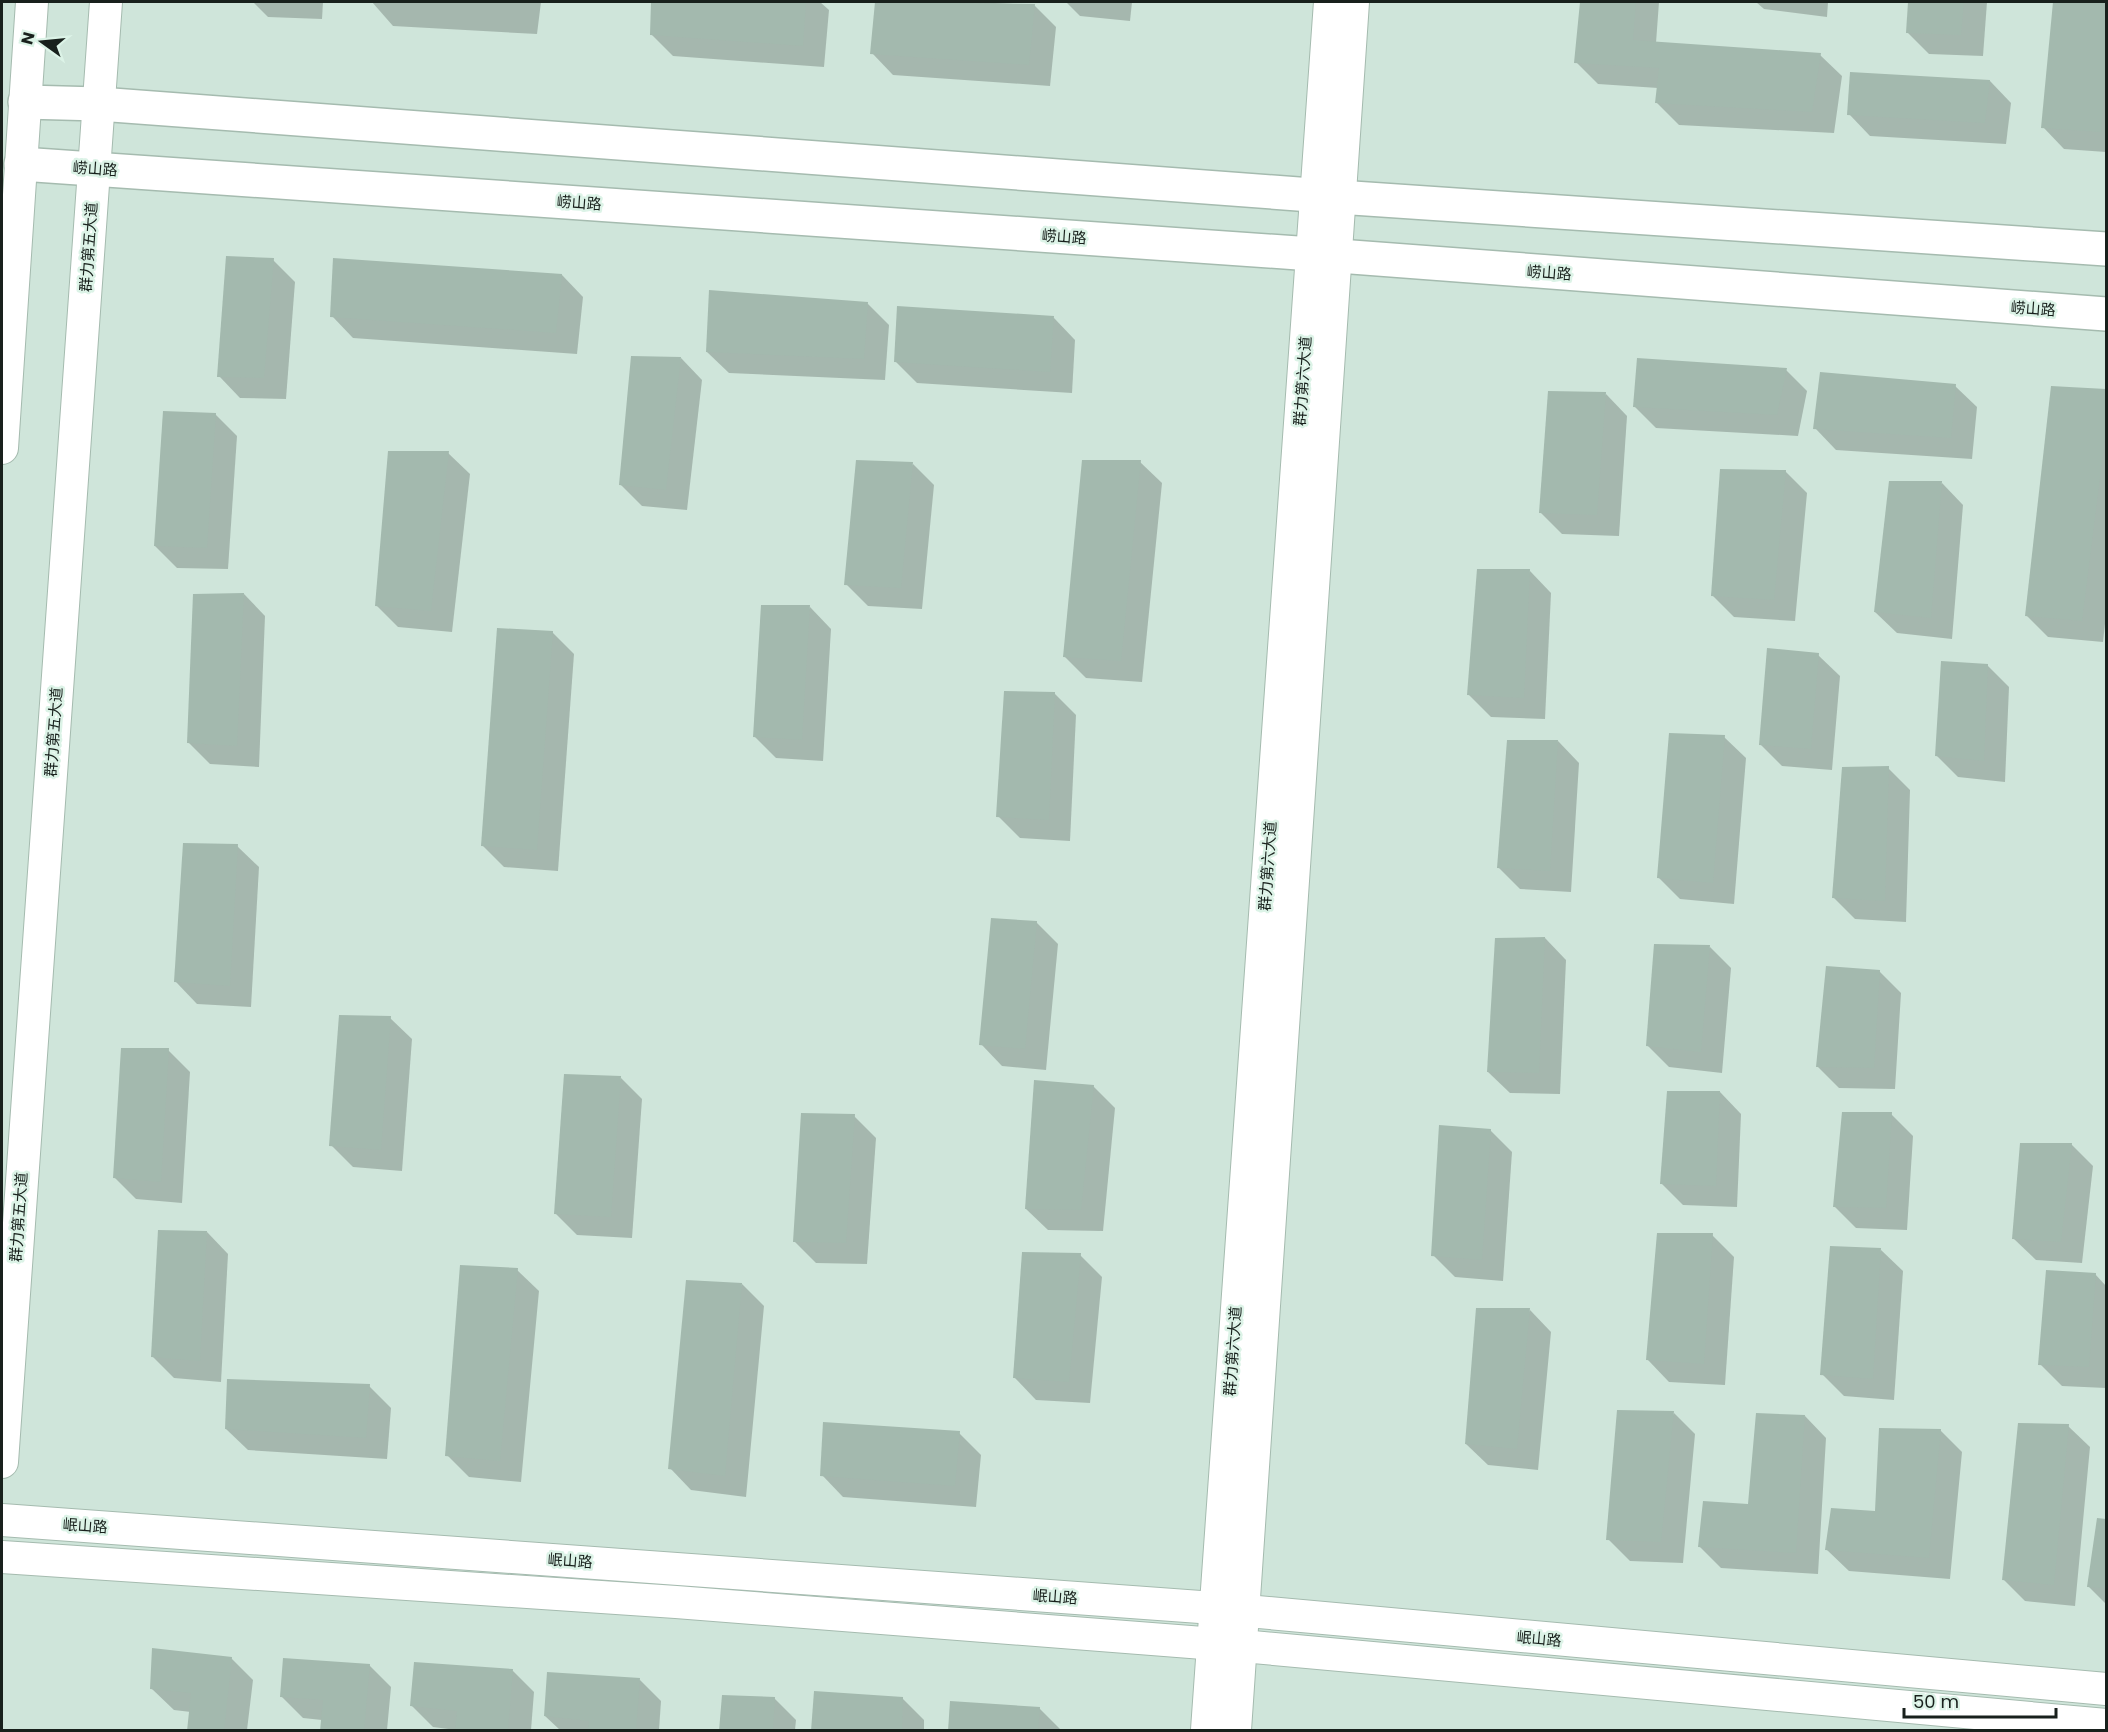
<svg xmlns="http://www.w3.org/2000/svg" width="2108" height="1732" font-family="Poppins,'Noto Sans SC',sans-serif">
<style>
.shadow{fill:#0003}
.building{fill:#a3b9ae}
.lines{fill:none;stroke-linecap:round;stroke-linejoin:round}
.secondary-casing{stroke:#a5bbaf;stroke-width:34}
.primary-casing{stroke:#a5bbaf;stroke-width:36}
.secondary{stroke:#fff;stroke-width:32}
.primary{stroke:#fff;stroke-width:33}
.labels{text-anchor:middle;stroke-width:5;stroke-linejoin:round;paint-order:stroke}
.street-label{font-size:15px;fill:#18201c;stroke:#dcf3e7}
</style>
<rect width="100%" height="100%" fill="#cfe5da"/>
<!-- shadow -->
<g class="shadow">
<path d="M253 2H323L322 19 268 17Z"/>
<path d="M372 2H541L537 34 393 26Z"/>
<path d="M653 2H820L829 10 824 67 673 56 651 34Z"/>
<path d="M877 2H977L1034 5 1056 27 1050 86 893 75 872 53Z"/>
<path d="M1066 2H1132L1130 21 1080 16Z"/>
<path d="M1581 2H1659L1656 43 1820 55 1842 76 1834 133 1679 125 1657 103 1658 88 1598 84 1576 62Z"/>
<path d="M1756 2H1828L1827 17 1764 9Z"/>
<path d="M1910 2H1987L1983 56 1929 54 1907 32Z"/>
<path d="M2054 2H2106V152L2064 149 2043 127Z"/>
<path d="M1990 81 2011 103 2006 144 1870 136 1849 114Z"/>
<path d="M273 260 295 282 286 399 240 398 219 376Z"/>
<path d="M562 275 583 297 577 354 353 338 332 316Z"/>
<path d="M868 304 889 325 885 380 729 373 707 352Z"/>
<path d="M1054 318 1075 340 1072 393 917 383 895 361Z"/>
<path d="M681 358 702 380 687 510 642 506 620 484Z"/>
<path d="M1786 370 1807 391 1798 436 1656 428 1634 406Z"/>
<path d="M1955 386 1977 407 1972 459 1836 450 1815 428Z"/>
<path d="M2052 388 2106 391V615L2103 642 2048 637 2026 615Z"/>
<path d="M1606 394 1627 416 1619 536 1562 534 1541 513Z"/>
<path d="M215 414 237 436 228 569 177 568 155 546Z"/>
<path d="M448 453 470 474 452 632 398 627 377 606Z"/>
<path d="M1140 462 1162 483 1142 682 1086 678 1065 657Z"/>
<path d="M913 464 934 485 922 609 868 606 846 584Z"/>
<path d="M1785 471 1807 493 1795 621 1734 617 1712 595Z"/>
<path d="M1942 483 1963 505 1952 639 1897 633 1875 612Z"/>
<path d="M1530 571 1551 593 1545 719 1491 717 1469 695Z"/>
<path d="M244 594 265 616 259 767 210 764 189 743Z"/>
<path d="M810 607 831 629 823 761 776 758 754 736Z"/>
<path d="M552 632 574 654 558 871 504 867 482 845Z"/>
<path d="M1818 655 1840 676 1832 770 1782 766 1760 744Z"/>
<path d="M1987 665 2009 687 2005 782 1958 777 1936 755Z"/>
<path d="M1054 693 1076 715 1070 841 1020 838 998 816Z"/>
<path d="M1724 737 1746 758 1734 904 1680 899 1659 878Z"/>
<path d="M1558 741 1579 763 1571 892 1520 889 1498 867Z"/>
<path d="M1888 768 1910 790 1906 922 1855 919 1833 897Z"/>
<path d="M237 846 259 867 251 1007 197 1004 176 982Z"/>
<path d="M1036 922 1058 944 1046 1070 1002 1066 981 1044Z"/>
<path d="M1545 938 1566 960 1560 1094 1510 1093 1488 1072Z"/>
<path d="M1710 947 1731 968 1722 1073 1669 1067 1647 1045Z"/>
<path d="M1879 971 1901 993 1895 1089 1839 1088 1817 1066Z"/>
<path d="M390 1018 412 1039 402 1171 353 1167 331 1145Z"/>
<path d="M168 1050 190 1072 182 1203 136 1199 114 1177Z"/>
<path d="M621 1078 642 1099 632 1238 577 1235 556 1214Z"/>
<path d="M1093 1086 1115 1108 1103 1231 1048 1230 1026 1209Z"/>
<path d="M1720 1092 1741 1114 1737 1207 1683 1205 1661 1183Z"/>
<path d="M1891 1114 1913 1136 1907 1230 1856 1228 1834 1206Z"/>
<path d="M854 1116 876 1138 867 1264 816 1263 794 1241Z"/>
<path d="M1490 1130 1512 1152 1503 1281 1455 1277 1433 1255Z"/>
<path d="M2071 1144 2093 1166 2082 1263 2036 1260 2014 1239Z"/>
<path d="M207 1232 228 1254 221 1382 174 1378 153 1357Z"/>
<path d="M1712 1235 1734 1257 1725 1385 1669 1382 1648 1360Z"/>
<path d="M1881 1250 1903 1271 1894 1400 1844 1396 1822 1374Z"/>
<path d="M1080 1255 1102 1277 1090 1403 1036 1400 1015 1378Z"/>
<path d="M517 1270 539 1291 521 1482 469 1477 447 1455Z"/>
<path d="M2095 1274 2106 1286V1388L2062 1386 2040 1364Z"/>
<path d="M742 1284 764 1306 746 1497 691 1490 670 1468Z"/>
<path d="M1530 1310 1551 1332 1538 1470 1488 1465 1466 1444Z"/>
<path d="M369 1386 391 1408 387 1459 248 1450 226 1429Z"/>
<path d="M1674 1413 1695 1434 1683 1563 1630 1561 1608 1539Z"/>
<path d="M1805 1416 1826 1438 1818 1574 1721 1568 1699 1546 1749 1506Z"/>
<path d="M2068 1426 2090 1447 2075 1606 2025 1601 2003 1579Z"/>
<path d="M1940 1430 1962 1452 1950 1579 1849 1571 1827 1550 1876 1513Z"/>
<path d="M959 1433 981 1455 976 1507 843 1497 822 1475Z"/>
<path d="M2096 1538H2106V1604L2088 1586Z"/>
<path d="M231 1658 253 1680 247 1730H189L191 1712 174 1710 152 1689Z"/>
<path d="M369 1665 391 1687 387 1730H322V1720L303 1718 281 1696Z"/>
<path d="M513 1671 534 1692 531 1730H456L433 1727 412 1706Z"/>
<path d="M640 1680 661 1701 659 1730H560L545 1716Z"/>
<path d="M774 1698 796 1720 795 1730H720Z"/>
<path d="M902 1698 924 1720V1730H813Z"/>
<path d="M1039 1708 1061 1730H950Z"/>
</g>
<!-- building -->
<g class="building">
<path d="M651 2H806L803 46 650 35Z"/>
<path d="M875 2 1035 4 1029 65 870 54Z"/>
<path d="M1580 2H1636L1633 40 1821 53 1812 112 1655 103 1659 68 1574 63Z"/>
<path d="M1908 2H1964L1961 35 1906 33Z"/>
<path d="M2053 2H2106V67L2101 132 2041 128Z"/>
<path d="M1850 72 1990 80 1985 123 1847 115Z"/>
<path d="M226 256 274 258 264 378 217 377Z"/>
<path d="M333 258 562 274 556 333 330 317Z"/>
<path d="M709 290 868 302 864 359 706 352Z"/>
<path d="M897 306 1054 316 1050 372 894 362Z"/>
<path d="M631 356 681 357 666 490 619 485Z"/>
<path d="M1637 358 1787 368 1777 415 1633 407Z"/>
<path d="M1820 372 1956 384 1951 438 1813 429Z"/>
<path d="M2051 386 2106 389V429L2082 621 2025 616Z"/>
<path d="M1548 391 1606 392 1597 515 1539 513Z"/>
<path d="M163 411 216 413 207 548 154 546Z"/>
<path d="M388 451H449L431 611 375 606Z"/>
<path d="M856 460 913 462 901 588 844 585Z"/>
<path d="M1082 460H1141L1121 661 1063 657Z"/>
<path d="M1720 469 1786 470 1774 600 1711 596Z"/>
<path d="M1889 481H1942L1931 618 1874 612Z"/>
<path d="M1477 569H1530L1524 698 1467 695Z"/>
<path d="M244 593 237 746 187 743 193 594Z"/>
<path d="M761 605H810L802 740 753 737Z"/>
<path d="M497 628 553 631 537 850 481 846Z"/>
<path d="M1767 648 1819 653 1811 749 1759 745Z"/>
<path d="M1941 661 1988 664 1984 761 1935 756Z"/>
<path d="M1004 691 1055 692 1049 820 996 817Z"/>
<path d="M1669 733 1725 735 1713 883 1657 878Z"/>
<path d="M1507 740H1558L1550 871 1497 868Z"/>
<path d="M1889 766 1885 901 1832 898 1842 767Z"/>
<path d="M183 843 238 844 230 986 174 982Z"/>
<path d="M991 918 1037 921 1025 1049 979 1045Z"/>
<path d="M1545 937 1539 1073 1487 1072 1495 938Z"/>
<path d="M1654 944 1710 945 1701 1052 1646 1046Z"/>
<path d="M1826 966 1880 970 1874 1068 1816 1067Z"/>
<path d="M339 1015 391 1016 381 1150 329 1146Z"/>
<path d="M121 1048H169L161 1182 113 1178Z"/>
<path d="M564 1074 621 1076 611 1217 554 1214Z"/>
<path d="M1034 1080 1094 1085 1081 1210 1025 1209Z"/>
<path d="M1667 1091H1720L1716 1186 1660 1184Z"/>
<path d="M1842 1112H1892L1886 1208 1833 1207Z"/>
<path d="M801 1113 855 1114 846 1243 793 1242Z"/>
<path d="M1439 1125 1491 1129 1482 1260 1431 1256Z"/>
<path d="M2020 1143H2072L2061 1242 2012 1239Z"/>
<path d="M158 1230 207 1231 200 1361 151 1357Z"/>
<path d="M1657 1233H1713L1704 1364 1646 1360Z"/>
<path d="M1830 1246 1881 1248 1873 1379 1820 1375Z"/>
<path d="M1022 1252 1081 1253 1069 1382 1013 1378Z"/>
<path d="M460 1265 518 1268 500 1461 445 1456Z"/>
<path d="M2046 1270 2096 1273 2089 1367 2038 1365Z"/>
<path d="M686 1280 742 1283 725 1476 668 1469Z"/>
<path d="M1476 1308H1530L1517 1449 1465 1444Z"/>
<path d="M227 1379 370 1384 366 1438 225 1429Z"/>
<path d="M1617 1410 1674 1411 1661 1542 1606 1540Z"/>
<path d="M1756 1413 1805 1415 1796 1553 1698 1547 1703 1501 1748 1504Z"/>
<path d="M823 1422 960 1431 955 1486 820 1476Z"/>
<path d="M2018 1423 2069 1424 2054 1585 2002 1580Z"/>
<path d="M1879 1428 1941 1429 1929 1558 1825 1550 1831 1508 1875 1511Z"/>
<path d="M2097 1518 2106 1519V1588L2087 1587Z"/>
<path d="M152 1648 232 1657 224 1731H187L191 1693 150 1689Z"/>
<path d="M283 1658 370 1664 364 1731H320L323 1700 280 1697Z"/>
<path d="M414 1662 513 1669 508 1731H455L457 1711 410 1706Z"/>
<path d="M547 1672 640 1678 636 1731H588L589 1721 544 1716Z"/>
<path d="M814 1691 903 1697 902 1731H811Z"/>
<path d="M722 1695 775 1697 773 1731H719Z"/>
<path d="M950 1701 1040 1707 1038 1731H948Z"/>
</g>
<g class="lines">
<defs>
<g id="secondary">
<path d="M2 448 32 2"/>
<path d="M2 1462 106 2"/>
<path d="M2 1520 1214 1608 2106 1689"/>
<path d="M2 1557 676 1602 1242 1646 2106 1725"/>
<path d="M1207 1730 1330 2"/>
<path d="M1235 1730 1353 2"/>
</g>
<g id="primary">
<path d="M25 102 99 104 1338 197 2106 249"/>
<path d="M21 164 1312 254 2106 314"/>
</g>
</defs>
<!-- secondary casing -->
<use href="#secondary" class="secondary-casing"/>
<!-- primary casing -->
<use href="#primary" class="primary-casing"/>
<!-- secondary -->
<use href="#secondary" class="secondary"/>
<!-- primary -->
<use href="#primary" class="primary"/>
</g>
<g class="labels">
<!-- street labels -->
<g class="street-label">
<text transform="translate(95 169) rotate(4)" y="5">崂山路</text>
<text transform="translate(579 203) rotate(4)" y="5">崂山路</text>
<text transform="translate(1064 237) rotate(4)" y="5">崂山路</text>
<text transform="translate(89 247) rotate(-86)" y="5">群力第五大道</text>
<text transform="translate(1549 273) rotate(4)" y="5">崂山路</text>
<text transform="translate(2033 309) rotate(4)" y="5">崂山路</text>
<text transform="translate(1303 381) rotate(-86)" y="5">群力第六大道</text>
<text transform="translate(54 732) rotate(-86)" y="5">群力第五大道</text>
<text transform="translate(1268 866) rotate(-86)" y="5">群力第六大道</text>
<text transform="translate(19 1217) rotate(-86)" y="5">群力第五大道</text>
<text transform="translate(1233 1351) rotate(-86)" y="5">群力第六大道</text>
<text transform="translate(85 1526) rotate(4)" y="5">岷山路</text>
<text transform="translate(570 1561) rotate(4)" y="5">岷山路</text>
<text transform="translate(1055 1597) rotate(4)" y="5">岷山路</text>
<text transform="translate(1539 1639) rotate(5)" y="5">岷山路</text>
</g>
</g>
<!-- border -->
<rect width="2108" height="1732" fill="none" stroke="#18201c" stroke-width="6"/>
<!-- north arrow -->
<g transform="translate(42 42) rotate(285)" stroke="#dcf3e7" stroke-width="4.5" paint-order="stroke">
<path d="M0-4.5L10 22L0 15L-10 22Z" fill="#18201c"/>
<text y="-9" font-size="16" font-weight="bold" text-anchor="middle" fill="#18201c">N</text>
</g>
<!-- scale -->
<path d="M1904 1708v9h152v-9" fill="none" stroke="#18201c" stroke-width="3"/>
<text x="1913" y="1708" font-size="18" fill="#18201c" stroke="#dcf3e7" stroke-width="4.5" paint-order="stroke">50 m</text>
</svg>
